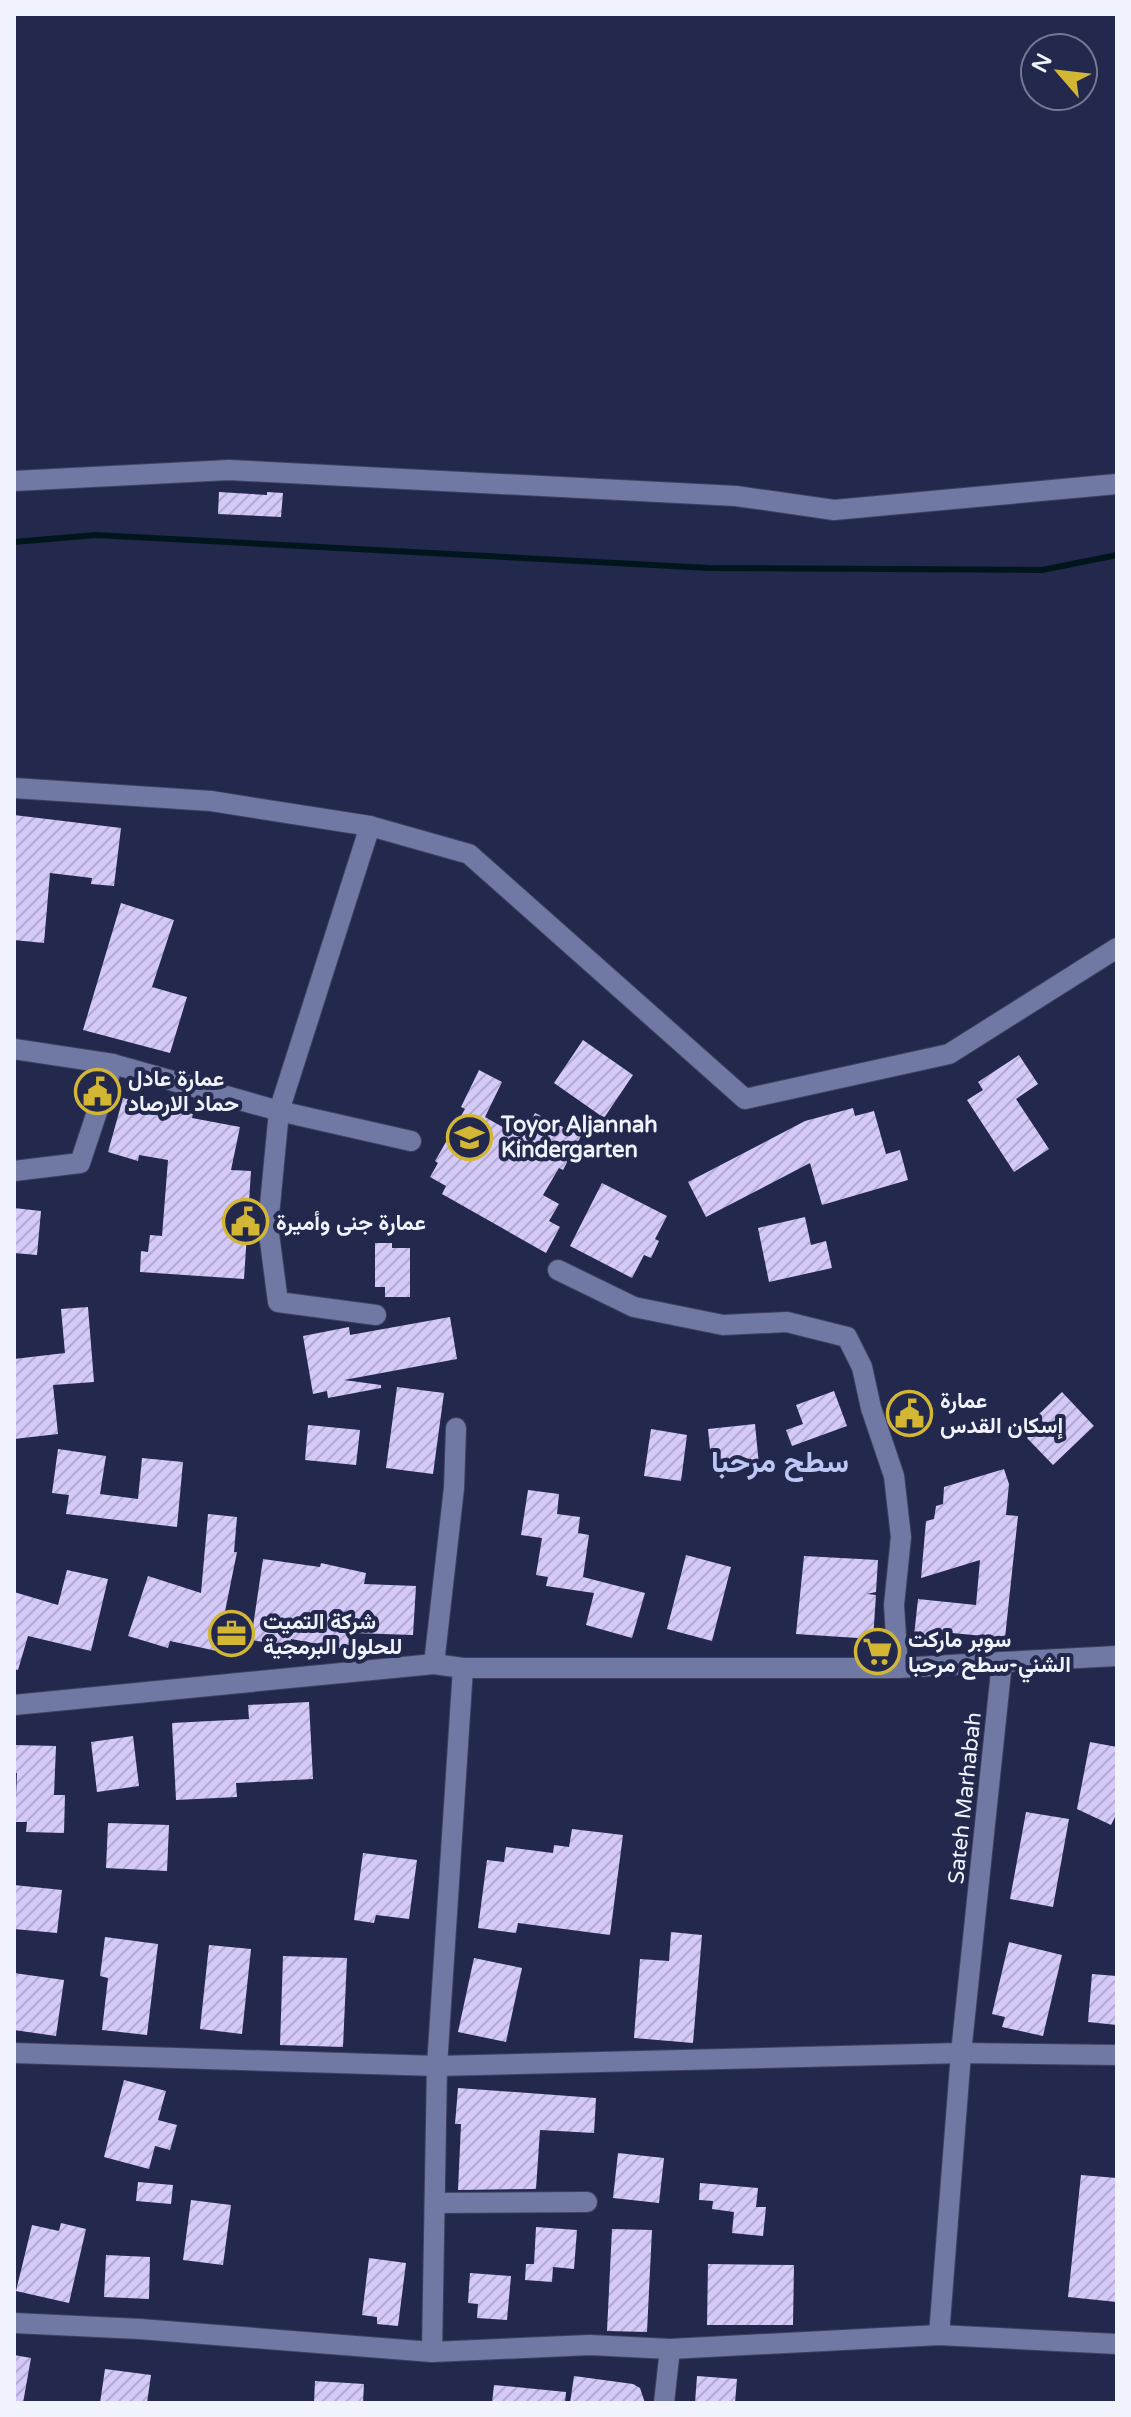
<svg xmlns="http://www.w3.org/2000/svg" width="1131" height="2417" font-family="'Varela Round',Vazirmatn,sans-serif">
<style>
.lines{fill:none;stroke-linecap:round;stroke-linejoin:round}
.stream{stroke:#00161c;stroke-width:6}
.building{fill:url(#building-hatch)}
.street-casing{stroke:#3f415e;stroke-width:22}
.street{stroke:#7079a4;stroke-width:20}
.labels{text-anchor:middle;stroke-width:8;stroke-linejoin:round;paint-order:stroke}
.poi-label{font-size:22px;font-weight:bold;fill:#f0f2fc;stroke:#23284d;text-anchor:start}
.street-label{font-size:22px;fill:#f0f2fc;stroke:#23284d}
.district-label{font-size:30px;font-weight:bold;fill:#bdc7f6;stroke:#23284d}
</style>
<defs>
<pattern id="building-hatch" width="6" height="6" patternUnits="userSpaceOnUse" patternTransform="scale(2)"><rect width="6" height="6" fill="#d4c9f9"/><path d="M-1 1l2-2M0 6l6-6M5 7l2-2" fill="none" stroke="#b1a9ce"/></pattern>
</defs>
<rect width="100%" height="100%" fill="#23284d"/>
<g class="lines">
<!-- stream -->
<path class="stream" d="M14 542 96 535 709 568 1042 570 1117 555"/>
</g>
<!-- building -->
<g class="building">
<path d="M219 492 267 495V492L283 493 281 517 218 514Z"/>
<path d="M14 815 121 828 114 886 91 884 92 878 50 873 44 943 14 940Z"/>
<path d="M121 903 174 920 152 987 187 997 170 1053 83 1030Z"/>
<path d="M583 1040 633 1075 604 1118 554 1083Z"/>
<path d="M1019 1055 1038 1084 1016 1099 1049 1149 1014 1172 967 1100 983 1090 978 1082Z"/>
<path d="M479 1070 502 1082 485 1117 522 1138 535 1113 581 1136 563 1170 559 1168 543 1195 559 1204 549 1221 560 1227 546 1253 442 1194 446 1186 430 1177 438 1163 435 1161 465 1109 461 1107Z"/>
<path d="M123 1098 193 1114 192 1118 240 1127 231 1170 251 1171 244 1279 140 1272 141 1251 148 1252 150 1235 162 1236 168 1160 139 1155 138 1161 108 1152Z"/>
<path d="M853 1108 855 1116 874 1111 886 1154 900 1150 908 1180 822 1205 810 1163 706 1217 688 1182 805 1121Z"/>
<path d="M602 1183 667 1216 655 1239 659 1241 651 1258 644 1255 632 1278 570 1246Z"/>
<path d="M14 1208 41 1211 37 1255 14 1253Z"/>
<path d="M805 1217 811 1245 826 1241 832 1268 769 1282 758 1228Z"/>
<path d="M375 1243H392V1248H410V1297H385V1287H375Z"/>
<path d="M88 1307 94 1382 53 1385 58 1434 14 1439V1359L65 1353 61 1309Z"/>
<path d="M450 1317 457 1359 344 1380 381 1385V1388L328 1398 327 1391 313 1394 303 1336 349 1327 350 1335Z"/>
<path d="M397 1387 444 1393 433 1474 386 1468Z"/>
<path d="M834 1391 847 1426 792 1446 786 1430 803 1424 796 1405Z"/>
<path d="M1062 1392 1094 1426 1053 1465 1027 1438 1043 1422 1037 1416Z"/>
<path d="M755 1424 759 1465 712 1470 708 1429Z"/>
<path d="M308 1425 360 1430 356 1465 305 1460Z"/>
<path d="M651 1429 687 1435 681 1481 644 1476Z"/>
<path d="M58 1449 106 1456 100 1494 138 1499 142 1458 183 1462 177 1527 66 1514 69 1495 52 1493Z"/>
<path d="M1004 1469 1009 1484 1006 1515 1018 1516 1005 1638 952 1633 950 1648 913 1645 918 1599 976 1605 980 1560 921 1578 926 1521 934 1519 936 1506 943 1504 944 1487Z"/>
<path d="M528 1490 559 1494 557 1514 580 1517 578 1533 589 1535 583 1577 645 1593 632 1638 586 1625 594 1593 546 1586 548 1577 536 1575 542 1538 521 1535Z"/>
<path d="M208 1514 237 1517 234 1552H237L217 1651 170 1641 168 1648 128 1636 148 1576 201 1593Z"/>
<path d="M686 1555 731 1567 712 1641 667 1629Z"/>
<path d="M804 1556 878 1560 876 1592 867 1594 876 1595 873 1639 796 1634Z"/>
<path d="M263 1559 320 1567 321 1563 366 1573 364 1584 416 1586 413 1635 354 1633 351 1650 291 1639 290 1646 251 1640Z"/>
<path d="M67 1570 108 1579 91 1651 28 1636 18 1670 14 1669V1592L58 1605Z"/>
<path d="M309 1702 313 1779 236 1783 237 1797 176 1800 172 1723 249 1719 248 1705Z"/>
<path d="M133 1736 139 1786 97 1792 91 1742Z"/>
<path d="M1090 1742 1117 1747V1813L1111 1825 1077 1809Z"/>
<path d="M14 1745 56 1746 54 1795H65L64 1833 26 1832 27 1822H15L17 1773H15Z"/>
<path d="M1026 1812 1069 1819 1053 1907 1010 1899Z"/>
<path d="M108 1823 169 1825 167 1871 106 1868Z"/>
<path d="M572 1829 623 1835 610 1935 518 1923 516 1933 478 1928 487 1860 504 1862 506 1847 553 1853 554 1845 569 1847Z"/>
<path d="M363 1853 417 1860 409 1919 376 1915 374 1923 354 1920Z"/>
<path d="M14 1885 62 1890 57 1933 14 1929Z"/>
<path d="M671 1932 702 1935 693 2043 634 2038 640 1959 669 1961Z"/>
<path d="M105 1937 158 1944 147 2035 102 2030 108 1978 100 1976Z"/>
<path d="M1009 1942 1062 1955 1043 2036 1002 2027 1005 2017 992 2014Z"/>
<path d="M209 1945 251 1949 242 2034 200 2029Z"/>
<path d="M283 1956 347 1958 343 2047 280 2045Z"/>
<path d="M474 1958 522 1968 506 2042 458 2032Z"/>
<path d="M14 1973 64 1980 56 2036 14 2030Z"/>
<path d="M1092 1974 1117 1976V2025L1088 2022Z"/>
<path d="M124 2080 166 2091 158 2120 177 2125 170 2150 155 2146 149 2169 104 2157Z"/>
<path d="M458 2088 596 2098 594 2133 540 2130 536 2189 458 2190 461 2124H455Z"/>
<path d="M618 2153 664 2158 659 2203 613 2198Z"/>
<path d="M1081 2175 1117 2178V2302L1068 2297Z"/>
<path d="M138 2182 173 2185 171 2204 136 2201Z"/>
<path d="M700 2183 758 2188 756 2207H766L763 2236 732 2233 734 2212 712 2209 713 2201 699 2200Z"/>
<path d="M191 2200 231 2205 223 2265 183 2260Z"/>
<path d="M61 2223 86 2229 69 2303 16 2291 32 2225 59 2231Z"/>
<path d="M536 2227 577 2230 574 2269 553 2267 552 2282 525 2280 526 2264H534Z"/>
<path d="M612 2229 652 2230 647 2332 607 2331Z"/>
<path d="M106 2255 150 2257 149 2299 104 2297Z"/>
<path d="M369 2258 406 2263 398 2326 377 2324V2317L362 2315Z"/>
<path d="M708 2264 794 2265 793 2325H707Z"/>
<path d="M470 2273 511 2276 507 2320 477 2318 478 2304 468 2303Z"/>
<path d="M14 2355 31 2358 23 2403H14Z"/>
<path d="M105 2369 151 2375 147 2403H100Z"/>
<path d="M574 2376 633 2384 640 2388 645 2403H570Z"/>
<path d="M697 2376 737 2379 735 2403H695Z"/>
<path d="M315 2381 364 2384 363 2403H314Z"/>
<path d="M494 2385 566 2392 565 2403H492Z"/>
</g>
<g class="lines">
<defs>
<g id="street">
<path d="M14 481 229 470 736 496 834 510 1117 484"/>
<path d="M14 788 211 801 370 826 469 854 745 1099 949 1054 1117 948"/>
<path d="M370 826 279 1111 268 1226 278 1302 376 1315"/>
<path d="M14 1049 113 1064 279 1111 411 1141"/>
<path d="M14 1171 80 1163 113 1064"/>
<path d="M558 1270 634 1307 723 1325 787 1322 847 1337 862 1367 871 1408 894 1476 901 1537 894 1605 898 1668"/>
<path d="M434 1664 454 1488 456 1428"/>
<path d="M14 1705 434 1664 463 1668H898L1002 1662"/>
<path d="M14 2053 437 2066 961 2053 1117 2055"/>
<path d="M435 2203 587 2202"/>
<path d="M14 2323 140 2329 432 2352 590 2345 670 2349 939 2335 1117 2344"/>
<path d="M939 2335 961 2053 1002 1662 1117 1656"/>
<path d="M432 2352 437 2066 463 1668"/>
<path d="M664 2403 670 2349"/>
</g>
</defs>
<!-- street casing -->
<use href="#street" class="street-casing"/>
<!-- street -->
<use href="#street" class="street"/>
</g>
<!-- icons -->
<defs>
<symbol id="civic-ring" viewBox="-11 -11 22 22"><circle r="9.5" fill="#23284d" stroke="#d4b635" stroke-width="1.5"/><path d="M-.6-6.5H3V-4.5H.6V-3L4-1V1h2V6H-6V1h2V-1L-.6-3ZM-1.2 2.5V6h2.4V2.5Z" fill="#d4b635"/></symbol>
<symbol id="school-ring" viewBox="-11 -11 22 22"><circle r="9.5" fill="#23284d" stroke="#d4b635" stroke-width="1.5"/><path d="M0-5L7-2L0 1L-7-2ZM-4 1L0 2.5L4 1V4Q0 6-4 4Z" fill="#d4b635"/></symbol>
<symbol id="office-ring" viewBox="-11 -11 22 22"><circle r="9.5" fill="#23284d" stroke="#d4b635" stroke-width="1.5"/><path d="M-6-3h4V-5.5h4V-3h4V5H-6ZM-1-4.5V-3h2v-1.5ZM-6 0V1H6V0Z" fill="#d4b635"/></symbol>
<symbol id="supermarket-ring" viewBox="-11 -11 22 22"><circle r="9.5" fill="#23284d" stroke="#d4b635" stroke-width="1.5"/><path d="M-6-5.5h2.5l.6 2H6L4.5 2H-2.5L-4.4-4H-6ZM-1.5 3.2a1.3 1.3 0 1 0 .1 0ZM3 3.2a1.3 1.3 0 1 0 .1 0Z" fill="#d4b635"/></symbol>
</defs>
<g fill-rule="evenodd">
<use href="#civic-ring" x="72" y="1066" width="51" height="51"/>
<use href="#school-ring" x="444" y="1112" width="51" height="51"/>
<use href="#civic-ring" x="220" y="1196" width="51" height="51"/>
<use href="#civic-ring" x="884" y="1388" width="51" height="51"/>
<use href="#office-ring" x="206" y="1608" width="51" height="51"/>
<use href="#supermarket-ring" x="852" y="1626" width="51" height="51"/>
</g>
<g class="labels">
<!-- poi labels -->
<g class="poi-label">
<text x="128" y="1086">عمارة عادل<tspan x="128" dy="25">حماد الارصاد</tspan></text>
<text x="501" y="1132">Toyor Aljannah<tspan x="501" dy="25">Kindergarten</tspan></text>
<text x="276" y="1230">عمارة جنى وأميرة</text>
<text x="940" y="1408">عمارة<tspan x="940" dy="25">إسكان القدس</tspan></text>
<text x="263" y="1629">شركة التميت<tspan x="263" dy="25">للحلول البرمجية</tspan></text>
<text x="908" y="1647">سوبر ماركت<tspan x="908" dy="25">الشني-سطح مرحبا</tspan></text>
</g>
<!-- street labels -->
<g class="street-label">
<text transform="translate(964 1798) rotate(-84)" y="8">Sateh Marhabah</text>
</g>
<!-- district labels -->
<g class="district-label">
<text x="780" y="1472">سطح مرحبا</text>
</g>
</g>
<!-- border -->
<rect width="1131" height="2417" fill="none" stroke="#f0f2fc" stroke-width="32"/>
<!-- north arrow -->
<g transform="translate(1059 72) rotate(298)"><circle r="38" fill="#23284d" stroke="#757993" stroke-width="2"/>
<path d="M0-6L14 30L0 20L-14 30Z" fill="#d4b635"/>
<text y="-12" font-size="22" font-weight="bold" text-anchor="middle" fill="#f0f2fc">N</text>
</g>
</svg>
